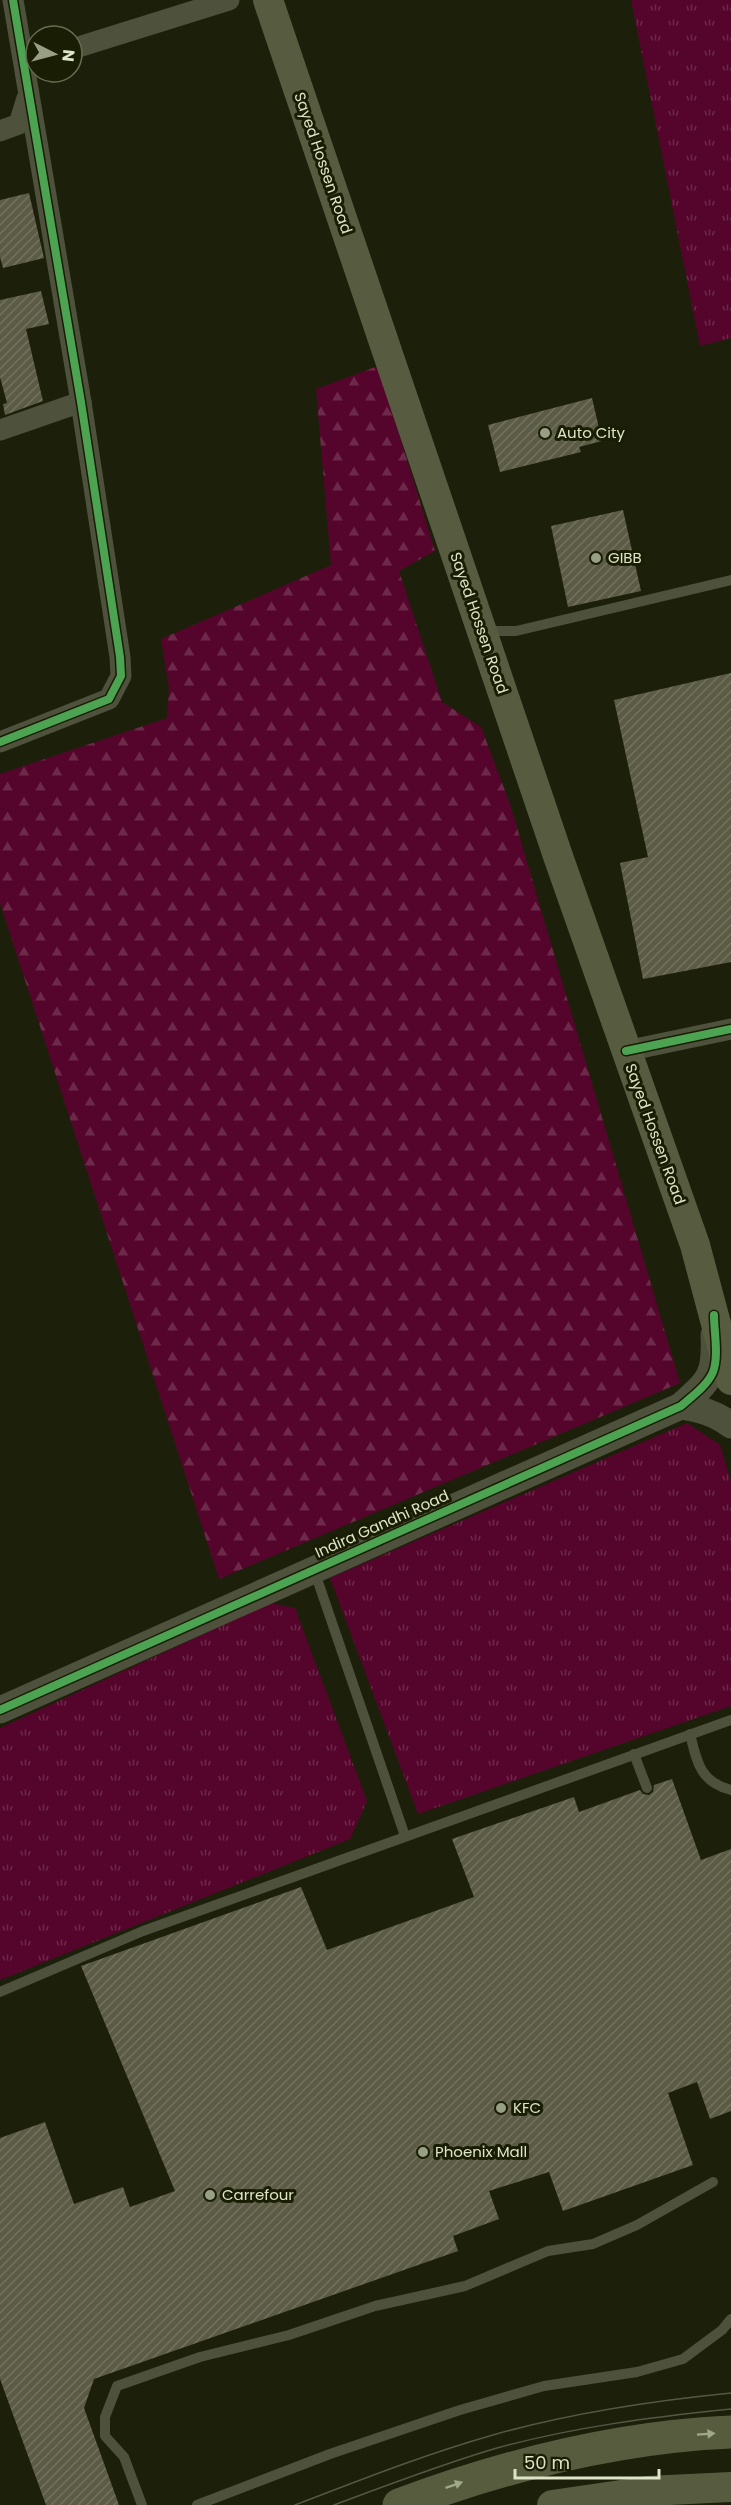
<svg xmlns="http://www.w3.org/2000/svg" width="731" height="2505" font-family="Poppins,sans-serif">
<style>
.grass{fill:url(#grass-tufts)}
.forest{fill:url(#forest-firs)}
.building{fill:url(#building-hatch)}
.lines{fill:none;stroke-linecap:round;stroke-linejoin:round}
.service{stroke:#4e523c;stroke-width:10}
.minor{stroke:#4e523c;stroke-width:21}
.tertiary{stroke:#4e523c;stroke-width:27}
.secondary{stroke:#575b3f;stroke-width:30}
.trunk{stroke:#585c3e;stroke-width:33}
.tram{stroke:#555845;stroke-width:1.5}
.cycleway-casing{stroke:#191d03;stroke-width:11}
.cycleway{stroke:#4ca352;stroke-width:8}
.oneway{fill:#a1a789}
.poi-dot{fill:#999f84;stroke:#191d03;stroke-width:2}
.labels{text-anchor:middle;stroke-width:6;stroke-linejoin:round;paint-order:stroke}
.street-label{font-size:15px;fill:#dde4c7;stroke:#191d03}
.poi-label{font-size:15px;fill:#dde4c7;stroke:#191d03;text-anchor:start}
</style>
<defs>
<pattern id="grass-tufts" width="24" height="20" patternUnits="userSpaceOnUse" patternTransform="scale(1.5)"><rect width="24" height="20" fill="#55052c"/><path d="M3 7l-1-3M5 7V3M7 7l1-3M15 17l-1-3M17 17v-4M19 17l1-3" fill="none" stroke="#6d2949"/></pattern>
<pattern id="forest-firs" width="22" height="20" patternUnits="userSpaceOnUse" patternTransform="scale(1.5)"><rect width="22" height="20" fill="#55052c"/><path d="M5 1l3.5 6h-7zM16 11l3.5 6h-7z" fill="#6d2949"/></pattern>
<pattern id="building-hatch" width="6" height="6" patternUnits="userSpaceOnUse" patternTransform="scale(1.5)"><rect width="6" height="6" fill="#5c5b46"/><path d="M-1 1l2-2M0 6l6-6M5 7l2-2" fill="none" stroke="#73725f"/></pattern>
</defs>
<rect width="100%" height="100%" fill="#1c1f09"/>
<!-- grass -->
<g class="grass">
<path d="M631 0H731V338L700 346Z"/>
<path d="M687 1423 720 1445 731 1482V1706L418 1814 330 1578Z"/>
<path d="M271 1603 295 1608 367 1801 350 1839 0 1980V1728Z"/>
</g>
<!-- forest -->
<path class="forest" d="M378 366 435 551 399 571 442 702 481 727 510 804 680 1383 219 1579 0 903V774L167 718 169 688 161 639 331 565 316 389Z"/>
<!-- building -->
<g class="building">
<path d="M29 193 44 258 3 268 0 257V200Z"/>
<path d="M41 291 49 324 26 329 43 401 5 415 3 404 7 403 0 377V300Z"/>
<path d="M592 398 602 441 579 447 581 452 500 472 488 425Z"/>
<path d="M623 510 641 591 568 607 551 526Z"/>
<path d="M731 673V962L643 979 620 863 648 857 614 700Z"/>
<path d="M672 1779 701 1860 731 1849V2111L710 2119 697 2082 668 2093 693 2165 563 2211 549 2172 489 2191 499 2219 453 2236 458 2251 94 2379 84 2408 119 2505H46L0 2379V2138L45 2122 74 2204 123 2187 130 2207 175 2191 81 1966 301 1887 327 1950 474 1897 452 1839 574 1797 579 1812 640 1790 643 1794 649 1795 653 1792 654 1785Z"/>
</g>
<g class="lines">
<!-- service -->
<g class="service">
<path d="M485 631H516L731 580"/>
<path d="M314 1570 405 1836"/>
<path d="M690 1734C697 1762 700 1782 731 1790"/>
<path d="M634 1754 647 1788"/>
<path d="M0 1992 143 1931 731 1720"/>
<path d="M142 2505 124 2457 105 2436V2417L117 2386 200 2357 289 2335 375 2306 465 2286 548 2251 593 2244 637 2225 713 2182"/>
<path d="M197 2505 330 2454 460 2410 544 2386 637 2372 683 2359 722 2330 731 2319"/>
</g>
<!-- minor -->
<g class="minor">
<path d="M72 49 229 0"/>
<path d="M0 131 19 124 27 98"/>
<path d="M0 430 81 402"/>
<path d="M0 742 109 699 121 676 120 657 81 402 13 0"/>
<path d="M626 1051 731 1029"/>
</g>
<!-- tertiary -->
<g class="tertiary">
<path d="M681 1406C700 1409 715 1413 731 1425"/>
<path d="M0 1710 681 1406C710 1380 716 1375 714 1335"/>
</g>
<!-- secondary -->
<g class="secondary">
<path d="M268 0 559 859 695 1245 731 1380"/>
<path d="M552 2505 648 2491 731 2487"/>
</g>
<!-- trunk -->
<path class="trunk" d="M399 2505C506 2465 616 2437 731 2432"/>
<!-- tram -->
<g class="tram">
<path d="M295 2505C360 2480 426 2454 493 2435 570 2413 651 2401 731 2393"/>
<path d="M334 2505C388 2485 442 2464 497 2448 574 2427 652 2417 731 2409"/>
</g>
<defs>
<g id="cycleway">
<path d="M0 742 109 699 121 676 120 657 81 402 13 0"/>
<path d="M626 1051 731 1029"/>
<path d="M0 1710 681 1406C691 1397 707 1386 713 1372 719 1356 714 1332 714 1315"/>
</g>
</defs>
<!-- cycleway casing -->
<use href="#cycleway" class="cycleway-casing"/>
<!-- cycleway -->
<use href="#cycleway" class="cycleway"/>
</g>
<!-- one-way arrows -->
<defs><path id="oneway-solid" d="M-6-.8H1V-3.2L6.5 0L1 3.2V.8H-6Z" transform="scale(1.5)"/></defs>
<g class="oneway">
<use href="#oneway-solid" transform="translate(706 2434) rotate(-4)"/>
<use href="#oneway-solid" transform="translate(454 2485) rotate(-19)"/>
</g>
<!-- markers -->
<g class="poi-dot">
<circle cx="545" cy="433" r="6"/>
<circle cx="596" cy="558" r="6"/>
<circle cx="501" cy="2108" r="6"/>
<circle cx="423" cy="2152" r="6"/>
<circle cx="210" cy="2195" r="6"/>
</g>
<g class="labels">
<!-- street labels -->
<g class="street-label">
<text transform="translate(323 163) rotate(71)" y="5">Sayed Hossen Road</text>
<text transform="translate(479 623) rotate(71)" y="5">Sayed Hossen Road</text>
<text transform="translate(655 1134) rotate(70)" y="5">Sayed Hossen Road</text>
<text transform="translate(382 1524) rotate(-24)" y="5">Indira Gandhi Road</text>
</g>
<!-- poi labels -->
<g class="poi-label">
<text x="557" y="438">Auto City</text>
<text x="608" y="563">GIBB</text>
<text x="513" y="2113">KFC</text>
<text x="435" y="2157">Phoenix Mall</text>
<text x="222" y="2200">Carrefour</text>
</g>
</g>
<!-- north arrow -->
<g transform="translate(54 54) rotate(96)"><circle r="28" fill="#191d03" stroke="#676d51" stroke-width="1.5"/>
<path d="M0-4.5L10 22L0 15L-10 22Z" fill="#999f84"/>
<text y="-9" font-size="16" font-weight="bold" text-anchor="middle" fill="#dde4c7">N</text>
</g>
<!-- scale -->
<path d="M515 2469v9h144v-9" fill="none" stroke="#dde4c7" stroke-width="3"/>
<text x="524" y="2469" font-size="18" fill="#dde4c7" stroke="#191d03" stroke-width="4.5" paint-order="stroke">50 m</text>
</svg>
